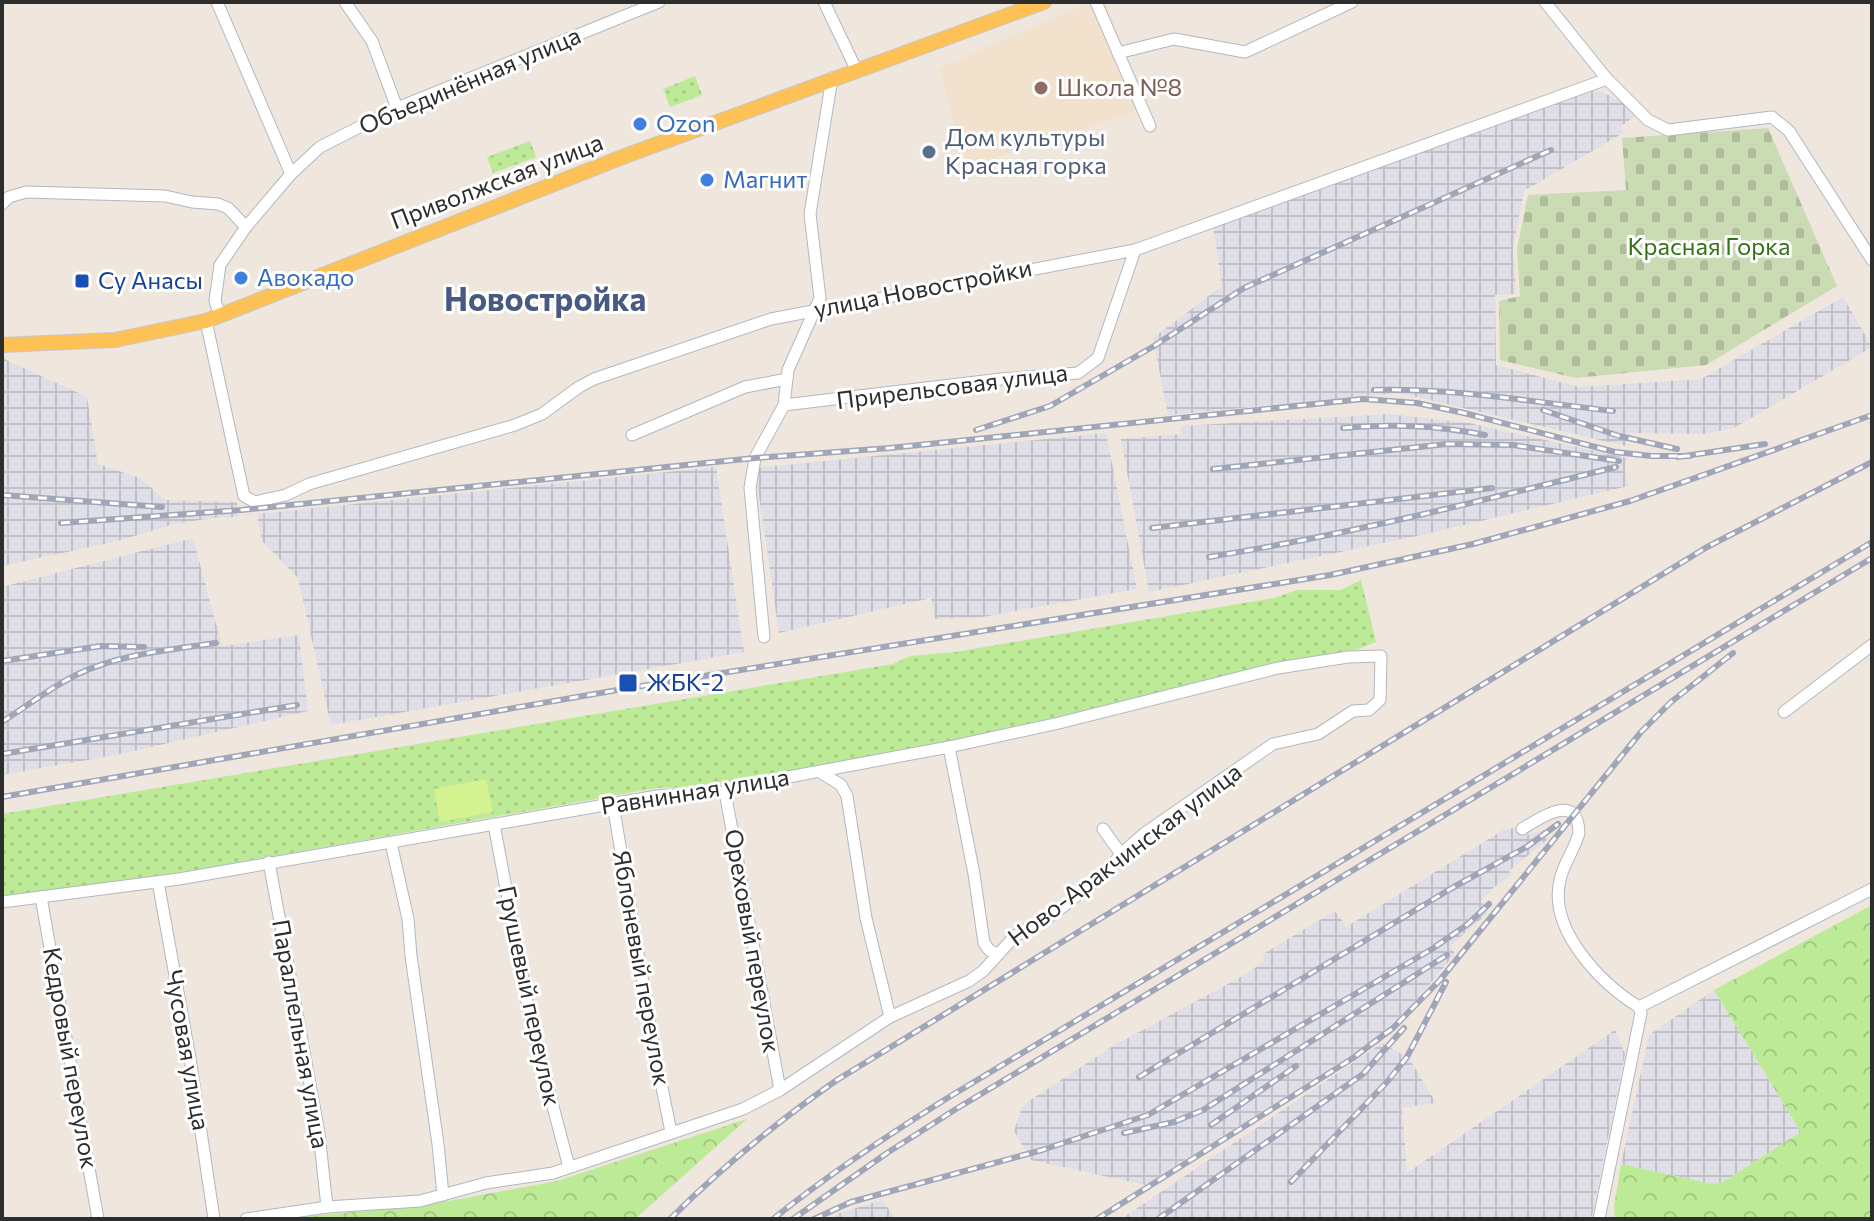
<svg xmlns="http://www.w3.org/2000/svg" width="1874" height="1221" font-family="Commissioner,sans-serif">
<style>
.industrial{fill:url(#industrial-grid)}
.education{fill:#f2e1cc}
.grass{fill:url(#grass-dots)}
.forest{fill:url(#forest-crowns)}
.cemetery{fill:url(#cemetery-stones)}
.pitch{fill:#d5f291}
.lines{fill:none;stroke-linecap:round;stroke-linejoin:round}
.minor-casing{stroke:#b2b7c1;stroke-width:13}
.major-casing{stroke:#c8c8c8;stroke-width:16}
.minor{stroke:#fff;stroke-width:11}
.major{stroke:#fdc156;stroke-width:14}
.rail-casing{stroke:#a0a6b8;stroke-width:6}
.rail{stroke:#fff;stroke-width:3;stroke-dasharray:9;stroke-linecap:butt}
.education-dot{fill:#8d6e63;stroke:#fff;stroke-width:3}
.shop-dot{fill:#3f7fe0;stroke:#fff;stroke-width:3}
.service-dot{fill:#5c6f8a;stroke:#fff;stroke-width:3}
.transit-dot{fill:#1a4fb4;stroke:#fff;stroke-width:3}
.labels{text-anchor:middle;stroke-width:6;stroke-linejoin:round;paint-order:stroke}
.street-label{font-size:24px;fill:#2d2d2d;stroke:#fff}
.education-label{font-size:24px;fill:#785e54;stroke:#fff;text-anchor:start}
.shop-label{font-size:24px;fill:#366cbe;stroke:#fff;text-anchor:start}
.service-label{font-size:24px;fill:#4e5e75;stroke:#fff;text-anchor:start}
.park-label{font-size:24px;fill:#337214;stroke:#fff}
.transit-label{font-size:24px;fill:#164399;stroke:#fff;text-anchor:start}
.district-label{font-size:32px;font-weight:bold;fill:#485a82;stroke:#fff}
</style>
<defs>
<pattern id="industrial-grid" width="8" height="8" patternUnits="userSpaceOnUse" patternTransform="scale(2)"><rect width="8" height="8" fill="#e0dfe7"/><path d="M0 4h8M4 0v8" fill="none" stroke="#c0c0c6"/></pattern>
<pattern id="grass-dots" width="8" height="8" patternUnits="userSpaceOnUse" patternTransform="scale(2)"><rect width="8" height="8" fill="#bdea96"/><path d="M2 2h.1M6 6h.1" fill="none" stroke="#a3c982" stroke-width="1.8" stroke-linecap="round"/></pattern>
<pattern id="forest-crowns" width="20" height="18" patternUnits="userSpaceOnUse" patternTransform="scale(2)"><rect width="20" height="18" fill="#bdea96"/><path d="M2 6a3 3 0 1 1 6 0M12 15a3 3 0 1 1 6 0" fill="none" stroke="#a3c982"/></pattern>
<pattern id="cemetery-stones" width="16" height="16" patternUnits="userSpaceOnUse" patternTransform="scale(2)"><rect width="16" height="16" fill="#cbdbb4"/><path d="M2 7V4a2 2 0 0 1 4 0v3zM10 15v-3a2 2 0 0 1 4 0v3z" fill="#afbc9b"/></pattern>
</defs>
<rect width="100%" height="100%" fill="#efe6de"/>
<!-- industrial -->
<g class="industrial">
<path d="M1591 91 1602 92 1623 102 1635 116 1621 126 1623 133 1524 191 1513 248 1516 294 1495 295 1496 365 1579 387 1701 379 1843 297 1872 347 1734 428 1704 434 1630 433 1625 446 1399 393 1168 415 1153 338 1222 286 1213 226Z"/>
<path d="M2 358 87 397 98 464 140 478 165 500 237 502 238 517H220L174 524 118 541 2 566Z"/>
<path d="M1389 414 1469 423 1627 458 1625 471 1628 486 1426 534 1149 592 1121 439 1181 434V426Z"/>
<path d="M1106 433 1137 589 982 617 935 619 931 598 779 633 755 468Z"/>
<path d="M716 467 744 652 331 725 298 578 262 541 257 514Z"/>
<path d="M193 538 222 646 299 635 308 711 116 755 2 775V587Z"/>
<path d="M1519 827 1526 835 1544 830 1549 838 1509 871 1511 876 1494 887 1481 901 1488 913 1450 946 1455 954 1407 1011 1371 1043 1145 1185 1031 1160 1014 1131 1021 1110 1026 1103 1058 1082 1113 1046 1239 978 1264 962 1263 954 1335 911 1346 927 1503 830Z"/>
<path d="M1714 990 1801 1132 1723 1182 1712 1184 1621 1164 1649 1035Z"/>
<path d="M1615 1030 1625 1054 1592 1216 1587 1219H1121L1382 1043 1409 1058 1436 1103 1402 1108 1407 1173Z"/>
<path d="M882 1200 896 1219H829L840 1213Z"/>
</g>
<!-- education -->
<path class="education" d="M1091 2H1106L1144 109 967 167 939 68Z"/>
<!-- grass -->
<g class="grass">
<path d="M695 76 702 95 670 107 663 89Z"/>
<path d="M530 141 536 157 493 173 487 157Z"/>
<path d="M1361 580 1376 642 1346 654 1277 663 1016 727 725 787 657 788 132 881 2 896V814L893 664 910 656 955 652 1274 598 1297 590H1341Z"/>
</g>
<!-- forest -->
<g class="forest">
<path d="M1872 905V1219H1615L1614 1206 1621 1164 1712 1184 1723 1182 1801 1132 1714 990Z"/>
<path d="M747 1119 635 1219H278L421 1206 557 1181Z"/>
</g>
<!-- cemetery -->
<path class="cemetery" d="M1768 128 1837 286 1706 365 1576 378 1500 360 1499 301 1520 296 1517 249 1528 195 1626 190 1622 138Z"/>
<!-- pitch -->
<path class="pitch" d="M486 779 493 812 440 822 434 789Z"/>
<g class="lines">
<defs>
<g id="minor">
<path d="M217 2 291 174 320 147 397 108 659 2"/>
<path d="M345 2 372 41 397 108"/>
<path d="M824 2 856 69"/>
<path d="M1096 2 1150 126"/>
<path d="M1545 2 1607 79 1648 120 1668 130 1772 117 1789 131 1872 260"/>
<path d="M1118 53 1174 39 1245 52 1352 2"/>
<path d="M2 204 9 197 26 192 165 196 192 202 218 204 228 208 246 227"/>
<path d="M220 316 215 301 220 265 246 227 291 174"/>
<path d="M206 321 244 496 255 502 286 495 309 484 515 425 542 414 579 387 594 379 771 319 1135 250 1607 79"/>
<path d="M784 405 1001 379 1078 373 1098 358 1135 250"/>
<path d="M632 435 745 387 787 379"/>
<path d="M764 637 750 488 755 458 784 405 788 370 820 298 810 214 832 78"/>
<path d="M1784 712 1872 645"/>
<path d="M949 747 974 874 984 943 989 950 997 954"/>
<path d="M820 772 841 785 847 796 866 918 890 1017"/>
<path d="M725 792 780 1090"/>
<path d="M613 804 653 1043 671 1132"/>
<path d="M494 824 531 1023 569 1167"/>
<path d="M1103 829 1121 854"/>
<path d="M1522 829C1540 818 1578 791 1579 833 1575 849 1563 864 1560 880 1548 929 1600 983 1639 1007"/>
<path d="M391 843 408 919 411 956 438 1144 443 1195"/>
<path d="M269 862 319 1133 327 1207"/>
<path d="M158 882 190 1058 214 1219"/>
<path d="M41 897 98 1219"/>
<path d="M2 902 179 879 657 796 725 792 783 778 949 747 1059 723 1278 668 1348 657 1381 656 1380 700 1369 710 1353 711 1318 734 1273 744 1145 833 1121 854 1107 872 1055 913 1015 936 983 971 969 981 890 1017 780 1090 743 1109 553 1173 486 1183 420 1201 327 1207 246 1219"/>
<path d="M1639 1007 1872 889"/>
<path d="M1599 1219 1641 1013 1639 1007"/>
</g>
<path id="major" d="M2 345 115 340 206 321 625 156 1044 2"/>
</defs>
<!-- minor casing -->
<use href="#minor" class="minor-casing"/>
<!-- major casing -->
<use href="#major" class="major-casing"/>
<!-- minor -->
<use href="#minor" class="minor"/>
<!-- major -->
<use href="#major" class="major"/>
<defs>
<g id="rail">
<path d="M1374 390C1454 388 1534 402 1613 411"/>
<path d="M1543 410 1619 436 1677 449"/>
<path d="M1343 428C1395 424 1434 425 1485 435"/>
<path d="M976 430 1050 406 1154 346 1244 288 1551 150"/>
<path d="M1678 457 1765 444"/>
<path d="M1213 469 1447 444 1513 445 1619 461"/>
<path d="M2 495 162 507"/>
<path d="M61 523 241 510 755 458 890 448 1363 399 1417 403 1464 413 1615 452 1652 456H1690"/>
<path d="M1152 528 1492 488"/>
<path d="M1209 557C1346 535 1481 501 1616 467"/>
<path d="M2 661 101 646 144 647"/>
<path d="M2 722C27 706 50 688 76 675 119 654 169 650 216 643"/>
<path d="M2 754 297 705"/>
<path d="M2 797 629 688 1330 575 1473 544 1630 501 1872 415"/>
<path d="M1139 1077 1452 888 1528 846 1558 824"/>
<path d="M1211 1125 1296 1066"/>
<path d="M1124 1133 1174 1122 1203 1110 1447 955"/>
<path d="M1291 1182 1387 1082 1407 1057 1446 982"/>
<path d="M670 1219C722 1167 777 1122 837 1080L1707 547 1872 462"/>
<path d="M773 1219C829 1174 888 1135 949 1097L1872 542"/>
<path d="M793 1219 887 1153 956 1109 1872 558"/>
<path d="M814 1219 851 1202 1042 1150 1148 1115 1432 949 1468 924 1489 904"/>
<path d="M1097 1219 1353 1058 1393 1028 1440 980 1641 732 1671 702 1733 653"/>
<path d="M1158 1219 1363 1074 1404 1028"/>
</g>
</defs>
<!-- rail casing -->
<use href="#rail" class="rail-casing"/>
<!-- rail -->
<use href="#rail" class="rail"/>
</g>
<!-- markers -->
<circle class="education-dot" cx="1041" cy="88" r="8"/>
<g class="shop-dot">
<circle cx="640" cy="124" r="8"/>
<circle cx="707" cy="180" r="8"/>
<circle cx="241" cy="278" r="8"/>
</g>
<circle class="service-dot" cx="929" cy="152" r="8"/>
<g class="transit-dot">
<rect x="74" y="273" width="16" height="16" rx="4"/>
<rect x="618" y="673" width="20" height="20" rx="4"/>
</g>
<g class="labels">
<!-- street labels -->
<g class="street-label">
<text transform="translate(470 81) rotate(-23)" y="8">Объединённая улица</text>
<text transform="translate(497 182) rotate(-21)" y="8">Приволжская улица</text>
<text transform="translate(923 289) rotate(-11)" y="8">улица Новостройки</text>
<text transform="translate(952 387) rotate(-7)" y="8">Прирельсовая улица</text>
<text transform="translate(695 792) rotate(-9)" y="8">Равнинная улица</text>
<text transform="translate(1125 855) rotate(-37)" y="8">Ново-Аракчинская улица</text>
<text transform="translate(752 941) rotate(80)" y="8">Ореховый переулок</text>
<text transform="translate(641 968) rotate(80)" y="8">Яблоневый переулок</text>
<text transform="translate(529 996) rotate(78)" y="8">Грушевый переулок</text>
<text transform="translate(300 1034) rotate(80)" y="8">Параллельная улица</text>
<text transform="translate(187 1050) rotate(80)" y="8">Чусовая улица</text>
<text transform="translate(70 1058) rotate(80)" y="8">Кедровый переулок</text>
</g>
<!-- education labels -->
<g class="education-label">
<text x="1057" y="96">Школа №8</text>
</g>
<!-- shop labels -->
<g class="shop-label">
<text x="656" y="132">Ozon</text>
<text x="723" y="188">Магнит</text>
<text x="257" y="286">Авокадо</text>
</g>
<!-- service labels -->
<g class="service-label">
<text x="945" y="146">Дом культуры<tspan x="945" dy="28">Красная горка</tspan></text>
</g>
<!-- park labels -->
<g class="park-label">
<text x="1709" y="255">Красная Горка</text>
</g>
<!-- transit labels -->
<g class="transit-label">
<text x="98" y="289">Су Анасы</text>
<text x="646" y="691">ЖБК-2</text>
</g>
<!-- district labels -->
<g class="district-label">
<text x="545" y="311">Новостройка</text>
</g>
</g>
<!-- border -->
<rect width="1874" height="1221" fill="none" stroke="#2d2d2d" stroke-width="8"/>
</svg>
